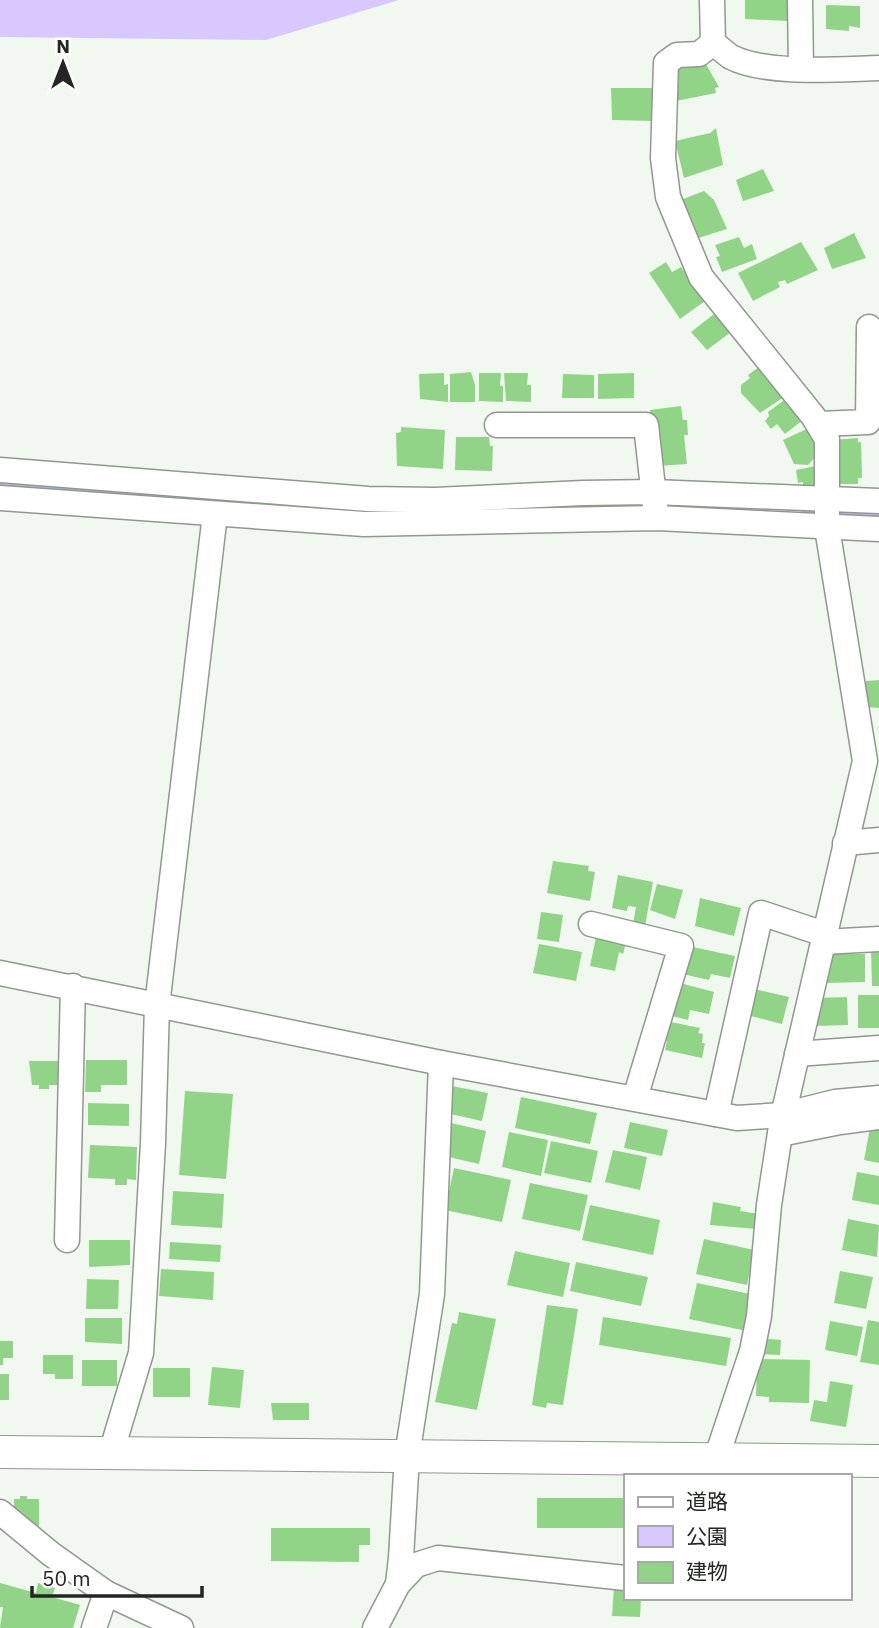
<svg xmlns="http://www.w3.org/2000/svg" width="879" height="1628" font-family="'IBM Plex Sans','Noto Sans JP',sans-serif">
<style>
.green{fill:#d8c8fd}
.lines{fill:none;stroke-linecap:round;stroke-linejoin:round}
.stream{stroke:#cab3fa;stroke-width:7}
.building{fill:#92d487}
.minor-casing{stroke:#90988f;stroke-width:27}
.tertiary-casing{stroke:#90988f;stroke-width:34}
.minor{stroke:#fff;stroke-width:24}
.tertiary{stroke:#fff;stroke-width:32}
</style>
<rect width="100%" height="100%" fill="#f0f8ef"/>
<!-- green -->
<path class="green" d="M0 0H399L266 40 0 37Z"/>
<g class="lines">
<!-- stream -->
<g class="stream">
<path d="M0 486 279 504"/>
<path d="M542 507 600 505"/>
<path d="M805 510 879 514"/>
</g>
</g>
<!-- building -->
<g class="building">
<path d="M745 0H788L787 21 745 19Z"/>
<path d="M826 5 860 6V28L849 26V31L826 29Z"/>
<path d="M703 59 719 87 715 88 716 93 676 101 672 70 681 65 702 66Z"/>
<path d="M611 88H653V121L612 120Z"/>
<path d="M716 128 723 165 684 178 675 141 710 133Z"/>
<path d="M763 169 774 191 743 201 736 180Z"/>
<path d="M704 191 714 200 727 229 692 240 678 201Z"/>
<path d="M854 233 866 258 832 269 824 248Z"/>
<path d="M739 237 744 248 752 244 757 259 722 272 716 257 720 256 715 245Z"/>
<path d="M801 242 818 270 787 284 785 280 778 282 780 287 753 301 738 273Z"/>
<path d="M666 262 672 272 681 267 705 301 680 319 649 273Z"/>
<path d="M714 314 731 332 707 350 691 332Z"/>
<path d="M763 364 784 397 760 413 741 393V385L750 378 748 375Z"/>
<path d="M471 372 475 385V402H450V374Z"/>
<path d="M444 373V385L448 384V402L420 399 419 374Z"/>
<path d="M479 373H501L500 386H503V402L479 401Z"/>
<path d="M504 373H528L527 385H531V402L506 401Z"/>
<path d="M634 373V398L598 399V374Z"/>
<path d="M563 374 594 375V398H562Z"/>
<path d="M787 398 804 419 785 434 777 424 771 429 765 421 769 416 768 412Z"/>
<path d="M681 406 683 420H687L688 435H684L687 464 658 466 650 410Z"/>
<path d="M401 427 445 430 443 469 397 466 396 433 401 432Z"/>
<path d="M811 427 819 453 808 465 794 464 783 440Z"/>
<path d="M456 437H489L490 446H493L492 471 455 470Z"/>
<path d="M858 438V442H861L862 478H858V484H836L831 440Z"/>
<path d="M816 466 820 495H803V482L798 483 796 470Z"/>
<path d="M879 680V708L865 707V681Z"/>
<path d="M553 861 589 866 588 871 595 872 590 901 547 893Z"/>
<path d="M618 875 653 882 645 926 633 924 636 907 628 906 627 911 612 908Z"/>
<path d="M657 884 683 890 675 919 650 910Z"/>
<path d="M700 898 741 908 734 936 695 926Z"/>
<path d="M541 912 563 915 559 942 537 939Z"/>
<path d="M596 937 626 943 623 954 619 952 615 971 590 966Z"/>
<path d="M539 944 582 952 576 981 533 973Z"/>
<path d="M688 946 735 956 730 978 711 974 709 980 682 974Z"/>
<path d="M871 949H879V986H872Z"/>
<path d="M826 954H865V982L826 983Z"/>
<path d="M680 983 714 992 709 1014 690 1010 688 1020 672 1016Z"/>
<path d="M754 989 789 997 782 1024 747 1015Z"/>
<rect x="858" y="995" width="21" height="33"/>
<path d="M847 997 848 1025 816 1026 815 998Z"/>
<path d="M671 1022 700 1028 698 1033 703 1034 702 1043H705L702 1058 665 1050 667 1041 662 1040 666 1023 671 1025Z"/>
<path d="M86 1060H127V1085H101V1092H85Z"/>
<path d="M29 1061H60V1085H49V1089H39V1085H32Z"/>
<path d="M452 1086 488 1093 482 1121 446 1113Z"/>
<path d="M185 1091 233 1094 226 1179 179 1175Z"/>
<path d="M521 1097 597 1113 590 1144 515 1128Z"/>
<path d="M88 1103 129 1104V1126L88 1125Z"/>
<path d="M447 1122 486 1131 479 1164 440 1155Z"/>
<path d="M630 1122 668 1130 662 1156 624 1148Z"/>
<path d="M870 1128 879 1129V1163L864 1160Z"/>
<path d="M509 1132 548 1140 541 1176 502 1167Z"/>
<path d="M551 1141 598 1151 591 1183 544 1173Z"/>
<path d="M90 1145 137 1147 136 1180 127 1179V1185H115V1179L88 1178Z"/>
<path d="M613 1150 647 1157 640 1190 605 1182Z"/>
<path d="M454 1168 511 1180 502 1222 445 1210Z"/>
<path d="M857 1172 879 1176V1205L852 1200Z"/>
<path d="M530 1183 588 1195 580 1231 522 1219Z"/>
<path d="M173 1191 224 1194 222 1228 171 1225Z"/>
<path d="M713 1202 741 1207 740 1211 759 1214 757 1229 710 1225Z"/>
<path d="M590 1205 660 1220 653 1255 582 1240Z"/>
<path d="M848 1219 879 1225 877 1257 842 1250Z"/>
<path d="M704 1239 754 1250 747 1285 696 1274Z"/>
<path d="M89 1240H130V1265L89 1267Z"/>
<path d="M170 1242 221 1245 220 1262 169 1259Z"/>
<path d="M515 1251 570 1263 563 1297 507 1285Z"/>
<path d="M576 1262 648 1277 641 1306 570 1291Z"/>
<path d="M161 1269 214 1272 213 1300 159 1296Z"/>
<path d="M840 1271 873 1277 866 1309 834 1303Z"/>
<path d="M87 1279 119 1280 118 1309H86Z"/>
<path d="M697 1283 755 1295 747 1331 689 1319Z"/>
<path d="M547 1305 578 1309 563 1405 547 1403 546 1408 532 1405Z"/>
<path d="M459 1312 496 1319 477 1410 435 1402 452 1323 457 1324Z"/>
<path d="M603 1317 731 1338 726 1366 599 1345Z"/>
<path d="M85 1318H122V1344L85 1342Z"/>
<path d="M868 1320 879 1322V1365L860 1362Z"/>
<path d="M830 1321 863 1327 857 1356 825 1350Z"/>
<path d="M758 1338 781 1340 780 1355 757 1354Z"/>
<path d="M0 1341H13V1358H3V1365H0Z"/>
<path d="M43 1355H73V1379H55V1374H43Z"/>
<path d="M757 1359 810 1360 809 1403 769 1402V1397L756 1396Z"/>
<rect x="82" y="1360" width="35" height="26"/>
<path d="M212 1367 244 1370 240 1408 208 1405Z"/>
<rect x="153" y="1368" width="37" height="29"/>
<rect x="0" y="1374" width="9" height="26"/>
<path d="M830 1381 853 1385 846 1427 810 1421 814 1400 827 1402Z"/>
<path d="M271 1403H309V1420H273Z"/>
<path d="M20 1496H27V1499H39V1531L14 1516V1499H20Z"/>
<rect x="537" y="1498" width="88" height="30"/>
<path d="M271 1528H370V1545H359V1562L271 1561Z"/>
<path d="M0 1583 36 1593 38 1583 55 1588 52 1597 80 1605 73 1628H0L3 1607H0Z"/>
<path d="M614 1588 625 1589V1598H641L640 1617 612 1616Z"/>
</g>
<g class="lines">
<defs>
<g id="minor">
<path d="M800 0 801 68"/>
<path d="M713 43C719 47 725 53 731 57 766 75 839 69 879 68"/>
<path d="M818 424 868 422 869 327"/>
<path d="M497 425H646L655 506"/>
<path d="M0 470 368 499 435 500 583 493 653 492 879 501"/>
<path d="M0 498 364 524 657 518 879 529"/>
<path d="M845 843 879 840"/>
<path d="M591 924 681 946 635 1098"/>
<path d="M823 942 879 939"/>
<path d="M0 973 441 1063 737 1118 783 1115 835 1102 879 1098"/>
<path d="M797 1054 879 1048"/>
<path d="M716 1114 761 913 824 934"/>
<path d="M780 1134 840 1122 879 1117"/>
<path d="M67 1240 73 986"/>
<path d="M111 1453 141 1353 153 1143 157 1006 215 514"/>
<path d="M708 1476 716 1459 752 1351 759 1316 769 1205 782 1120 865 761 827 528V439L813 416 701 277 668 197 663 158 666 63 677 55 699 54 713 43 712 0"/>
<path d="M0 1512 51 1554 106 1593 181 1628"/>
<path d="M398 1584 401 1558 407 1456 432 1294 441 1063"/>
<path d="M94 1628 106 1593"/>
<path d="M375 1628 398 1584 416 1565 438 1558 625 1578"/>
</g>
<path id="tertiary" d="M0 1452 879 1461"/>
</defs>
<!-- minor casing -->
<use href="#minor" class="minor-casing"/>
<!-- tertiary casing -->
<use href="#tertiary" class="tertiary-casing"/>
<!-- minor -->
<use href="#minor" class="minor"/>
<!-- tertiary -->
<use href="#tertiary" class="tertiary"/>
</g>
<!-- legend -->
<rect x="624" y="1474" width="228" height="126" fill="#ffffff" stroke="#a7a8a7" stroke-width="2"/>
<rect x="638" y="1497" width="35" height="10" fill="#ffffff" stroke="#a7a8a7" stroke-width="2"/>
<text x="686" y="1509" font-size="21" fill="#232622">道路</text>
<rect x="638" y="1526" width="35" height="21" fill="#d8c8fd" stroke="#a7a8a7" stroke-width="2"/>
<text x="686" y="1544" font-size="21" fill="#232622">公園</text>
<rect x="638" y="1562" width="35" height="21" fill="#92d487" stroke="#a7a8a7" stroke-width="2"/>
<text x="686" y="1579" font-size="21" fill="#232622">建物</text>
<!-- north arrow -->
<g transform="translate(63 63)" stroke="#ffffff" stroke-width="5" paint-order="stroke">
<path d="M0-5L12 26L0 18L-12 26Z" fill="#232622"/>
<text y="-10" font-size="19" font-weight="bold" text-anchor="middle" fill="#232622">N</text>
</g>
<!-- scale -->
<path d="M32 1586v10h170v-10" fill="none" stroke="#232622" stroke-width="3.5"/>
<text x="42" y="1586" font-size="21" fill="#232622" stroke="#ffffff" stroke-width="5" paint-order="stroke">50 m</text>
</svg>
